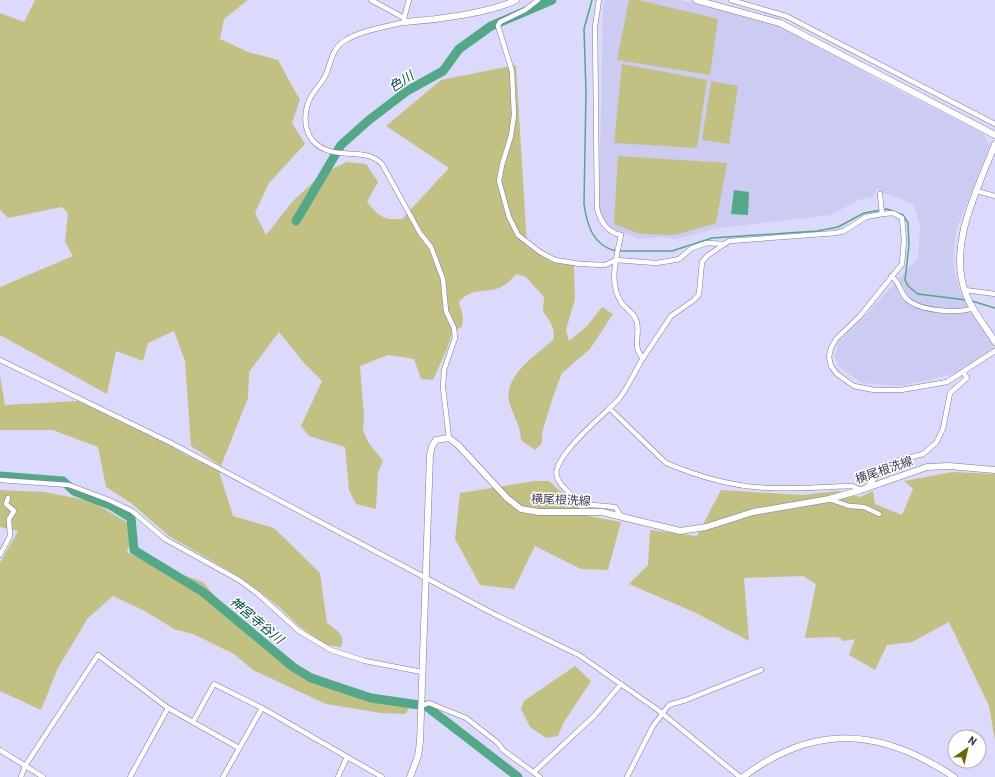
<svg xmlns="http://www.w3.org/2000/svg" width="995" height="777" font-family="Barlow,'Noto Sans JP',sans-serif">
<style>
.built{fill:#cccbf1}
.green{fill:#c3c182}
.water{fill:#53a888}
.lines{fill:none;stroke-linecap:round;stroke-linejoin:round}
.stream{stroke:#53a888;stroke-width:1.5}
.river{stroke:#53a888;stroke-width:9}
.street-casing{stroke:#7b77ac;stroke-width:5.5}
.secondary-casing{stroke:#7b77ac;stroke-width:7}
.street{stroke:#fff;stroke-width:4.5}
.secondary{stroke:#fff;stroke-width:6}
.labels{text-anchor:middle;stroke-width:3;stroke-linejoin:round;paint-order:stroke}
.street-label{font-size:12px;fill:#39384f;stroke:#fff}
.water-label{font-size:13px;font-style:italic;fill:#064f3a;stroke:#fff}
</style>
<rect width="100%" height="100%" fill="#dbdafd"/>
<!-- built -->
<path class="built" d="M605 0H680L779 25 798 33 880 81 983 133 990 145 956 230 953 257 956 279 962 296 995 348 958 373 902 386 862 383 839 367 834 356 839 341 862 319 918 258 920 227 914 205 897 197 883 193 878 188 872 197 858 200 831 215 718 228 677 239 660 237 639 239 612 229 605 223 599 208 603 5Z"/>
<!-- green -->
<g class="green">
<path d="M35 0H248L224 19 220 39 248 52 278 60 300 100 292 123 305 144 269 183 255 213 266 235 293 201 323 173 347 162 366 164 378 182 367 202C379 216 382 220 402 219L449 168 386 126 441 80 516 65 527 246 549 261 574 265 575 299 566 330 569 341 587 326 602 307 613 314 590 349 562 373 553 397 542 433V443L535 450 521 440C520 424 515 420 510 405 501 377 535 356 553 340 556 328 550 321 543 312L544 297 526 277 516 274C511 280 504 287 496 289 479 293 472 288 459 302L463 317 462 326 452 334 447 349 433 380 421 379 414 359 388 355 360 366 364 416 363 430 368 442 383 461 378 472 376 509 356 504 349 490 345 447 309 436 301 426 322 381 304 363 279 332 249 372 248 398 221 466 191 446 185 361 174 331 148 343 143 361 116 351 107 394 0 335V287L73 256 65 242 68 213 62 207 8 218 0 210V13L24 22Z"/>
<path d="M629 0H639L718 19 710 75 617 60Z"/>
<path d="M622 64 707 80 697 148 614 143Z"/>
<path d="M711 81 738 86 729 144 702 140Z"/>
<path d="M618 156 727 163 716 223 675 235 640 234 614 224Z"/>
<path d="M0 376 5 405 79 401 135 424 186 455 219 471 233 516 274 528 320 573 327 623C336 630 346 634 341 647L326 645 300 627 279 607 243 579 169 536 131 503 106 487 98 447 53 430H0Z"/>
<path d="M952 472 995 474V741L989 706 949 622 912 642 887 645 875 670 849 655 855 639 844 641 838 637 805 638 816 584 803 576 744 578 749 641 696 613 629 584 648 565 650 530 697 536 721 490 802 495 838 491 860 497 873 491 875 504 902 515 913 489 904 481Z"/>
<path d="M535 481H549L588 516 621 522 608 570 581 569 535 546 514 589 480 585 455 539 460 493Z"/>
<path d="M0 490 44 492 91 501 135 527 127 552 147 562 203 582 221 604 304 670 354 689 410 707 405 714 381 713 326 704 253 670 234 654 193 634 174 629 145 611 113 596 88 618 58 668 41 710 0 691V563L18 531 0 527Z"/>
<path d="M575 666 591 681 564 722 558 736 546 738 530 727 521 709 524 701Z"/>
</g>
<!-- water -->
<path class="water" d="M734 190 749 192 748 215 731 214Z"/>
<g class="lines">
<!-- stream -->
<g class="stream">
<path d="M592 0 584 29 586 92 584 204C587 225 593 246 616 251"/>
<path d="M620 251H672L712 238 817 231 838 227 864 213 887 209 903 215 908 223 909 245 905 280 908 286 918 294 966 300"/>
<path d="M972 301 995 308"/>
</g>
<!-- river -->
<g class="river">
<path d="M296 221 341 145 369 120 407 91 443 71 459 49 491 26 552 0"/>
<path d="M0 476 63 481 74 491 110 505 131 518 134 550 203 592 293 667 311 678 371 698 426 706 518 777"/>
</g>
<defs>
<g id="street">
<path d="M371 0 404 18 405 22C385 27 362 30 344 41 333 48 331 61 327 72 324 81 317 87 312 95 304 108 302 128 313 141 334 163 364 145 382 164L420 233 431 247 443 279 446 311 454 328 455 338 444 370 443 388 449 438"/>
<path d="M538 0 525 10 500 22 498 26 512 71 514 115 511 136 502 165 499 181 509 217 518 235 540 252 555 260 580 264 605 265 616 260 656 263 669 261 679 259 692 248 707 243 725 244"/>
<path d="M599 0 595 27 597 208C600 221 606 232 621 235 617 256 608 282 621 302 626 310 635 312 637 323 640 336 632 347 643 358 635 371 628 388 618 400 606 413 550 458 557 477 560 487 574 497 581 504L615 507 621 516"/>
<path d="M731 0 786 16 995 124"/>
<path d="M404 18 409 0"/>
<path d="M977 191 995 196"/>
<path d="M880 194 882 214 893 213 902 218 904 240 902 264 860 316 836 339 831 348 829 357 831 366 837 374 854 386 874 390H901L947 382 995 351"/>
<path d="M891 276C901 283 899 292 907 299 919 311 958 314 973 308"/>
<path d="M965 290 995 294"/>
<path d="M643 358 671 316 694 300 699 294 702 262 707 256 729 241 836 233 844 231 866 217 882 214"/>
<path d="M0 360 169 442 492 613 579 655 658 710 740 777"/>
<path d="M609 408 666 463C697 476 735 487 769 488 796 489 824 487 852 486L861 490"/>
<path d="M0 480 69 485 109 500 132 511 165 539 239 580 258 594 299 631 314 640 331 650 365 661 422 672"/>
<path d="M866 488 875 478 893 462 923 454 936 443 943 429 950 393 967 378 963 372"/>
<path d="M829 499 849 506 864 507 879 514"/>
<path d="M0 555 10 536 9 519 14 511 6 504 8 498"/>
<path d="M421 706 429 703 466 718 498 743 503 750 540 777"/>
<path d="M193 722 214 684 262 708"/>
<path d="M0 750 43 777"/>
<path d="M534 772 595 715 621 684"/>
<path d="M21 777 25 766 98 655 168 708 239 748"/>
<path d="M130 777 168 708"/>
<path d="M223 777 262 708 382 777"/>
<path d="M338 777 347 757"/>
<path d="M627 777 653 726 669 705 686 700 761 670"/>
</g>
<g id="secondary">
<path d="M696 0 780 23 995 135"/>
<path d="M405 22C435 20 491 13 516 0"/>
<path d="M995 144C977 191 946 247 967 297 974 313 986 327 995 342"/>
<path d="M410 777 418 756 420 742 430 455 432 446 436 440 449 438 458 445 507 498 521 509 539 512H602L680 531 706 527 753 512 829 499 861 490 927 467 949 466 995 470"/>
<path d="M743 777C815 723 881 728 954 777"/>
</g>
</defs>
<!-- street casing -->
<use href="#street" class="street-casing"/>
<!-- secondary casing -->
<use href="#secondary" class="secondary-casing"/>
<!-- street -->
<use href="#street" class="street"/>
<!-- secondary -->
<use href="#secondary" class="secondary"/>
</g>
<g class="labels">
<!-- street labels -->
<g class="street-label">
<text transform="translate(884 470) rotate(-19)" y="4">横尾根洗線</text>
<text transform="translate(561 500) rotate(2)" y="4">横尾根洗線</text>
</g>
<!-- water labels -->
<g class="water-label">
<text transform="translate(401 81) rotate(-33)" y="5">色川</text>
<text transform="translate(257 620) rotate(40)" y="5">神宮寺谷川</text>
</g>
</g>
<!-- north arrow -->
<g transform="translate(967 749) rotate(34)"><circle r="19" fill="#ffffff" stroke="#b0afb9"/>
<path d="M0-3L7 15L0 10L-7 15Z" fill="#6c6800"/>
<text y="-6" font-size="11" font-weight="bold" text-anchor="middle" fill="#39384f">N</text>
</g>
</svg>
